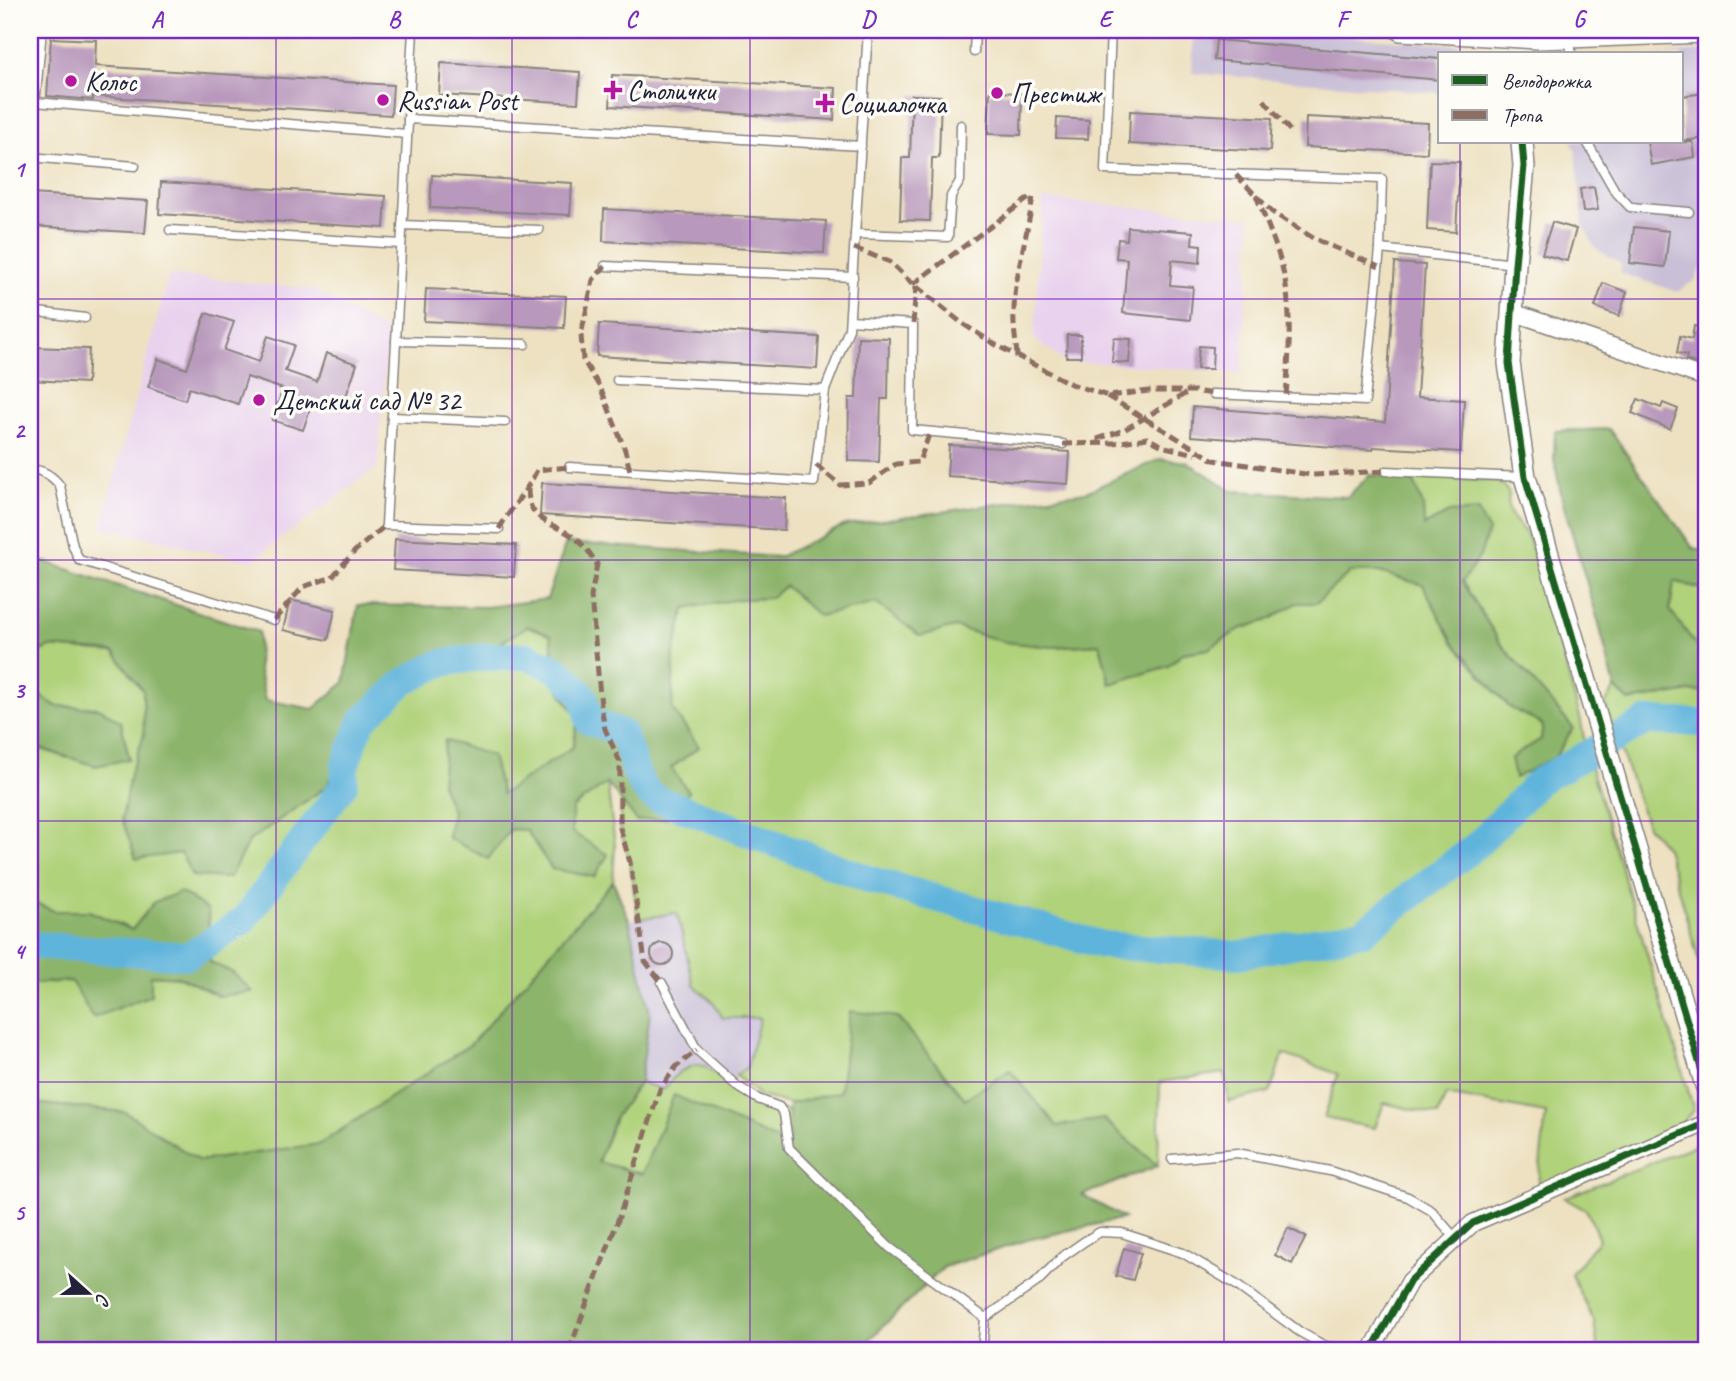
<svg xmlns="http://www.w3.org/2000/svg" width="1736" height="1381" font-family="Caveat,sans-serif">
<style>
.built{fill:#e9d2ed}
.industrial{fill:#c9bfd7}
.green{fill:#b0d27a;stroke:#697a5a;stroke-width:2}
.forest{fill:#8cb46a;stroke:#576b52;stroke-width:2}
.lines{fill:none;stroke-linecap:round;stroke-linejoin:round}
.river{stroke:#5eb4db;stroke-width:28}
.building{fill:#b898bc}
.lane-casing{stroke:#88827e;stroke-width:11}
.street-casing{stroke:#88827e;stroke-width:19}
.secondary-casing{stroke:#88827e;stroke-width:24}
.lane{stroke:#fff;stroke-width:8}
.street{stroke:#fff;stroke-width:16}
.secondary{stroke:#fff;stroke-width:21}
.quiet{stroke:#8d6e63;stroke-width:5;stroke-dasharray:10 5;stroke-linecap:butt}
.cycleway-casing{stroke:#fdfcf7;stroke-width:11}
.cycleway{stroke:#1b5e20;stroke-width:7}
.grid{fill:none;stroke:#7b2cbf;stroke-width:2;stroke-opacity:0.55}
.poi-dot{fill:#b5179e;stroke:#fdfcf7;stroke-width:2.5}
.labels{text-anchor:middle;stroke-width:7;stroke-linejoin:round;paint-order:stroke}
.poi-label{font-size:28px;fill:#22223b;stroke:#fdfcf7;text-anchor:start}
.neatline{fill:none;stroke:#7b2cbf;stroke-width:2.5}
.grid-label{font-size:23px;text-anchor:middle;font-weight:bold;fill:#7b2cbf}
</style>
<rect width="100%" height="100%" fill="#fdfcf7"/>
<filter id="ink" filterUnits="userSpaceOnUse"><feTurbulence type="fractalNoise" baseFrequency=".0143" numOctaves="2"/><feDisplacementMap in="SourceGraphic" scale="14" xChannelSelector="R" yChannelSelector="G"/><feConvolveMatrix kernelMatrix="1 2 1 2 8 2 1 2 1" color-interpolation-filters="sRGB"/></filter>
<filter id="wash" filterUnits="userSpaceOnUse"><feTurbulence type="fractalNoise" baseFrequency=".00686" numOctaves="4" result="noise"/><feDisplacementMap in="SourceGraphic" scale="28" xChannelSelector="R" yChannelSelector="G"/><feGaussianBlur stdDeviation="1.57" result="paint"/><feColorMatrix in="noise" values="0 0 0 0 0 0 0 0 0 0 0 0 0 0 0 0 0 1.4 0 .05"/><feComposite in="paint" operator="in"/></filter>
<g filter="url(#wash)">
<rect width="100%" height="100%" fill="#ede1c1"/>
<!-- built -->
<g class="built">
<path d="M1043 199 1251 218 1242 373 1064 361 1034 339Z"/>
<path d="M169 275 313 289 388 332 377 467 251 561 101 527Z"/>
</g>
<!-- industrial -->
<g class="industrial">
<path d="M1194 30H1263L1460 45V54H1440V93L1192 73Z"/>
<path d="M1706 51V257L1695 280 1677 292 1621 273V264L1595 248 1583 224 1576 152 1571 142H1682V54H1647Z"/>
<path d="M677 913 694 985 713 1002 723 1018H760L747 1067 701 1106 640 1082 650 1013 629 920Z"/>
</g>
<!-- green -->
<g class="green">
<path d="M1412 477 1495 481 1504 486 1509 494C1505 520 1518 518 1529 539L1580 717 1587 754 1694 1110 1665 1141 1551 1190 1538 1184 1546 1113 1446 1095 1438 1115 1384 1103 1375 1128 1324 1118 1338 1074 1283 1054 1270 1092 1228 1102 1225 1073 1160 1082 1158 1166 1104 1119 1057 1127 1010 1070 965 1099 897 1018 850 1012 840 1092 789 1104 760 1096 736 1076 747 1067 760 1018H723L713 1002 694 985 677 913 638 919 630 862 620 828 621 801 637 821 671 768 699 747 672 709 674 653 685 608 740 599 770 598 785 586 819 616 876 603 920 635 955 627 1005 642 1052 647 1100 644 1110 684 1168 666 1183 653 1208 649 1240 629 1268 620 1297 603H1316L1350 572H1379L1423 585 1453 642 1509 707 1544 725 1541 739 1512 758 1573 728 1501 644 1462 581 1480 556 1449 513 1424 526 1423 506Z"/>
<path d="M1674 581 1706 590V645L1696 646 1670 610Z"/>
<path d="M527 626 551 635 556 685 578 718 573 747 502 795 441 783 452 811 448 838 511 829 526 830 552 869 572 832V808L607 783 615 846 613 881 471 1044 320 1144 199 1161 125 1112 40 1104 30 1098V984L151 975 180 977 219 996 233 973 210 962 208 910 154 903 132 930 89 911H54L30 901V748L33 746 67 758H129L121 722 99 708 56 706 30 689V656L50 647 114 652 143 691 144 735 130 774 136 858 249 841 327 786 346 745 375 722 415 678 449 659 497 645Z"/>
<path d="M1615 688 1629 701 1692 691 1706 692V985L1666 848 1647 826 1605 704Z"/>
<path d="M695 1065 705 1066C732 1086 754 1108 789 1111V1146L642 1174 598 1162 615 1117 640 1082 663 1090 679 1072Z"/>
<path d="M1696 1145 1706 1178V1351H1598L1594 1321 1571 1274 1599 1239 1587 1211 1564 1198Z"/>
</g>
<!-- forest -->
<g class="forest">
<path d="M1609 429 1693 548 1706 551V590L1674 581 1670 610 1696 645H1706V692L1692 691 1629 701 1615 688 1599 624 1563 503 1554 459 1555 431Z"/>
<path d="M1160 459 1187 462 1233 491 1347 497 1370 475 1412 477 1423 506 1424 526 1449 513 1478 511 1488 531 1480 556 1462 582 1501 644 1573 728 1555 757 1515 778 1511 758 1541 739 1543 725 1509 707 1453 642 1423 585 1379 572H1350L1316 603H1297L1268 620 1240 629 1208 649 1183 653 1168 666 1110 684 1100 644 1052 647 1005 642 955 627 920 636 876 603 819 616 785 586 770 598 740 599 685 608 674 653 672 709 699 747 671 768 689 792 667 818 637 821 607 783 572 808V832L608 855 594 877 552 869 526 830 511 829 488 859 448 838 452 811 441 783 445 740 492 756 502 794 573 747 578 718 556 685 551 635 527 626 497 645 449 659 415 678 375 722 346 745 327 786 249 841 229 878 192 876 181 853 136 859 122 819 130 774 144 735 143 691 114 652 50 647 30 656V557L259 632 258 667 265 700 313 709 344 683 358 605 487 607 547 599 566 543 779 557 845 525 1086 492Z"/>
<path d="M30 689 56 706 99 708 121 722 129 759 96 766 33 746 30 748Z"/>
<path d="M613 881 629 920 650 1013 640 1082 615 1117 598 1162 642 1174 674 1095 789 1145V1104L840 1092 850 1011 897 1017 965 1099 1010 1070 1057 1126 1103 1119 1158 1166 1082 1195 1124 1218 1027 1240 944 1267 858 1351H30V1098L40 1104 125 1112 199 1161 320 1144 471 1044Z"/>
<path d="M181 892 208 910 210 962 233 973 253 992 219 996 180 977 151 975V995L93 1018 71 981 30 984V901L54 911H89L132 930 154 902Z"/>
</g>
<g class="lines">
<!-- river -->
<path class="river" d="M30 945 188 956 243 921 344 785 345 765 362 721 404 682 441 663 484 657 528 656 556 669 569 680 584 697 589 721 622 733C632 752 633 780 651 795 657 800 669 803 677 806L871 880 1103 945 1239 955 1363 932 1477 845 1539 781 1647 721 1706 723"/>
</g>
<g id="blocks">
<!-- building -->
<g class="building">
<path d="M51 38 96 40 95 66 393 85 391 115 93 96V100L47 96Z"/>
<path d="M1216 40 1440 59V80L1214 60Z"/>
<path d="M441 63 580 72 578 103 439 95Z"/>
<path d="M612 75 836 88 834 120 610 106Z"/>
<path d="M990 92 1022 93 1021 135 988 134Z"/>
<path d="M1706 93V138L1682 141V96Z"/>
<path d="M912 95 941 96 939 158H932L930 221 900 220 902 158H910Z"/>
<path d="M1130 111 1272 118 1270 151 1129 144Z"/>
<path d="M1306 117 1428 123 1427 153 1305 147Z"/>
<path d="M1057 118 1089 120 1088 139 1056 138Z"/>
<path d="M1647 142H1693L1695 157 1651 165Z"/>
<path d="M1430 161 1460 162 1456 232 1427 230Z"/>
<path d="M432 175 572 183 570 215 430 208Z"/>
<path d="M161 182 386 196 384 228 159 214Z"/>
<path d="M1594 187 1598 210 1583 212 1580 189Z"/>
<path d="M30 194 148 201 145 233 30 226Z"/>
<path d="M604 209 826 221 824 253 603 241Z"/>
<path d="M1552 222 1576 229 1567 261 1542 254Z"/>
<path d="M1128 227 1193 232 1192 244 1201 245 1200 263 1172 260 1170 285 1193 287 1190 320 1123 313 1127 259 1116 258 1118 239 1127 240Z"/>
<path d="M1634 227 1669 231 1665 267 1630 263Z"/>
<path d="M1395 263 1425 265 1417 397 1464 400 1461 452 1373 447V450L1191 436 1193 407 1385 422Z"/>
<path d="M1603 283 1627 292 1619 316 1595 307Z"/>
<path d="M426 289 566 296 564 328 424 321Z"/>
<path d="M206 313 234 322 224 350 259 362 268 336 294 345 285 371 317 382 326 353 357 364 341 411 313 401 303 430 272 420 283 389 247 377 238 404 189 388 185 400 148 387 158 359 187 369Z"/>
<path d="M599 324 819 337 817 369 597 356Z"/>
<path d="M1694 326 1706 329V367L1686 360 1687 355 1677 353 1680 336 1692 339Z"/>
<path d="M1067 335H1081V357H1066Z"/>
<path d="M858 337 889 338 888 399H881L879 462 848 461 849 398H856Z"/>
<path d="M1114 338 1131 339 1129 363 1112 362Z"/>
<path d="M1199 346 1213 347 1212 369H1197Z"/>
<path d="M30 347 89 349 87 383 30 380Z"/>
<path d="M1638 399 1661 408 1663 403 1678 409 1670 429 1632 413Z"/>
<path d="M949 445 1070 452 1068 484 947 476Z"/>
<path d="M542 483 786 498 784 530 540 515Z"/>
<path d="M395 539 516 545 514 577 393 570Z"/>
<path d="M290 600 335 610 328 640 283 630Z"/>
<circle cx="662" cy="954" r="11"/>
<path d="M1288 1228 1306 1237 1292 1264 1275 1255Z"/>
<path d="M1124 1248 1141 1253 1133 1280 1116 1276Z"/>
</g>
</g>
</g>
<g filter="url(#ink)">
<use href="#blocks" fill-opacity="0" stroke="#88827e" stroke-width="2"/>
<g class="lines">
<defs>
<g id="lane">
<path d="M413 30 386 525 499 529"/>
<path d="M1111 30 1105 170 1382 179 1380 249 1365 401 1213 394"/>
<path d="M1569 39 1572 54"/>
<path d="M974 52 975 30"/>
<path d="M35 102 407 134"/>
<path d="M408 119 861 146"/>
<path d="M1587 142 1615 191 1630 207 1689 212"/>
<path d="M30 157 42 30"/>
<path d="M30 157 135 166"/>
<path d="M402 225 539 230"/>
<path d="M170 230 401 244"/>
<path d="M855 234 948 237 951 196 960 181 961 125"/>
<path d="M1380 249 1515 264"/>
<path d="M605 266 853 277"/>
<path d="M30 311 85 318"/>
<path d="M850 320 913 324 912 430 1063 444"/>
<path d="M396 341 525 344"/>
<path d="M617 380 825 390"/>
<path d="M392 417 505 422"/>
<path d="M569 467 814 482 825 390 849 329 868 30"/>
<path d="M30 469C42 470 53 476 60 486L73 546 79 560 274 620"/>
<path d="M1386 471 1522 477"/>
<path d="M662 983 697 1050 737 1086 758 1099 779 1107 784 1114 789 1148 889 1247 985 1318 1037 1282 1062 1257 1085 1241 1100 1232 1122 1233 1183 1253 1235 1284 1300 1332 1325 1346 1349 1351"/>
<path d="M1172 1159 1237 1153 1330 1171 1408 1197 1432 1211 1456 1239"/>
<path d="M982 1351 985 1318"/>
</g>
<g id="street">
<path d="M1512 312 1706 378"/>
<path d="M1371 1351 1410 1281 1473 1223 1706 1123"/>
</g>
<g id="secondary">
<path d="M1401 30 1538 38 1706 32"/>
<path d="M1522 142 1524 166 1515 264 1509 363 1525 477 1706 1085"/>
</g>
</defs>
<!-- lane casing -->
<use href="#lane" class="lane-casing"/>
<!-- street casing -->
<use href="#street" class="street-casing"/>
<!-- secondary casing -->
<use href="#secondary" class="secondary-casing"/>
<!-- lane -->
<use href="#lane" class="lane"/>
<!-- street -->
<use href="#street" class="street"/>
<!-- secondary -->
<use href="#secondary" class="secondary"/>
<!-- quiet -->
<g class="quiet">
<path d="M1264 100 1292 133"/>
<path d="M1236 175 1272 212 1313 238 1379 267"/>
<path d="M1256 195C1265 219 1276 243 1282 267 1293 309 1289 355 1286 397"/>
<path d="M854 248 890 262 907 279 963 324 996 345 1071 384 1108 396 1149 391H1195L1213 394"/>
<path d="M605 266 593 280 581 335 583 360 601 389 625 450 630 471"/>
<path d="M913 284 1029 198"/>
<path d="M913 324 916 286"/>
<path d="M1017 356C1016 341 1013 326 1014 311 1015 272 1028 234 1033 196"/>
<path d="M1107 396 1214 460 1312 475 1386 471"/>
<path d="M1097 439 1124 430 1190 391"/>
<path d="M1063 444 1114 443 1147 438 1165 447 1196 454"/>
<path d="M816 465 840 485 869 483 896 464 919 462 930 432"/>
<path d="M528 489C528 523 552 521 575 538 584 544 591 555 597 564L591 597 601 706 605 729 620 762V828L630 862 645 961 662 983"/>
<path d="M499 529C511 508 527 491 537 470L569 467"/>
<path d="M274 620 303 587 332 577 355 551 386 525"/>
<path d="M569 1351 618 1220 660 1089 676 1067 697 1050"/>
</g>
<defs>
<g id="cycleway">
<path d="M1522 142 1524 166 1515 264 1509 363 1525 477 1706 1085"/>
<path d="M1371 1351 1410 1281 1473 1223 1706 1123"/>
</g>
</defs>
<!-- cycleway casing -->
<use href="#cycleway" class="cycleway-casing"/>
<!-- cycleway -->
<use href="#cycleway" class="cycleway"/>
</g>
</g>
<!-- grid -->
<path class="grid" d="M276 30V1351M512 30V1351M750 30V1351M986 30V1351M1224 30V1351M1460 30V54M1460 142V1351M30 299H1706M30 560H1706M30 821H1706M30 1082H1706"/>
<!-- markers -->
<g class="poi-dot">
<circle cx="71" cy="81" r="7"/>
<path d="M609.5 79.5h7v7h7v7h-7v7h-7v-7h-7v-7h7z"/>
<circle cx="997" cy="93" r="7"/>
<circle cx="383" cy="100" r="7"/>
<path d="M821.5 92.5h7v7h7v7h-7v7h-7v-7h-7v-7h7z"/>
<circle cx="259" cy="400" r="7"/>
</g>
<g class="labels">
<!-- poi labels -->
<g class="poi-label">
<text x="85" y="91">Колос</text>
<text x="627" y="100">Столички</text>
<text x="1011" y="103">Престиж</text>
<text x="397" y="110">Russian Post</text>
<text x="839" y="113">Социалочка</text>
<text x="273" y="410">Детский сад № 32</text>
</g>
</g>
<!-- margin -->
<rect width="1736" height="1381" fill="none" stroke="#fdfcf7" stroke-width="77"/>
<!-- legend -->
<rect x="1438" y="52" width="245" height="91" fill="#fdfcf7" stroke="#a5a5ac" stroke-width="2"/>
<rect x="1452" y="75" width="35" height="10" fill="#1b5e20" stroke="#a5a5ac" stroke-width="2"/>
<text x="1502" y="88" font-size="21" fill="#22223b">Велодорожка</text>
<rect x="1452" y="110" width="35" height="10" fill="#8d6e63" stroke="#a5a5ac" stroke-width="2"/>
<text x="1502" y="122" font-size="21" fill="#22223b">Тропа</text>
<!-- north arrow -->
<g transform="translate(88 1293) rotate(111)" stroke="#fdfcf7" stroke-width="5" paint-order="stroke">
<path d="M0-5L12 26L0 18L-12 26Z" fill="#22223b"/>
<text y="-10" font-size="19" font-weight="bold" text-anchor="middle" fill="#22223b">С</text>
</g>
<rect x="38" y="38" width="1660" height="1304" class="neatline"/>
<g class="grid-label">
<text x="157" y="27">A</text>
<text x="394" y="27">B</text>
<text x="631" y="27">C</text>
<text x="868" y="27">D</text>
<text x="1105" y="27">E</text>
<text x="1342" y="27">F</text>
<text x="1579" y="27">G</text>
<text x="19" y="177">1</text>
<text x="19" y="438">2</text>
<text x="19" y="698">3</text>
<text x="19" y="959">4</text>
<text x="19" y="1220">5</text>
</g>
</svg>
